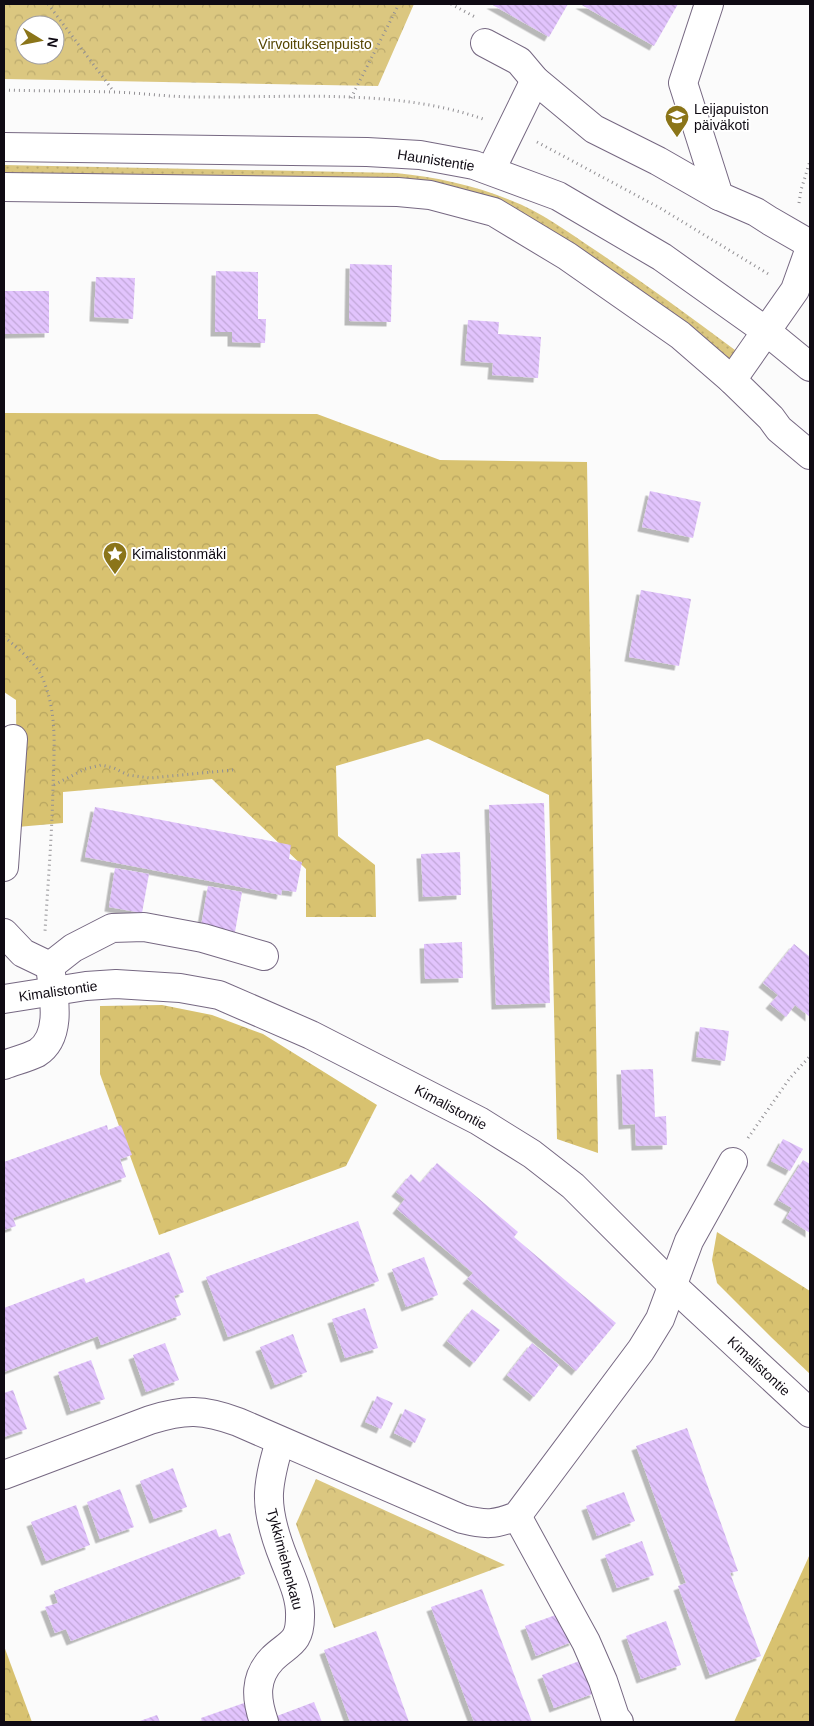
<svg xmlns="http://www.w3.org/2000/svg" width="814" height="1726" font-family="Arial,sans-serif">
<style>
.grass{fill:url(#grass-dots)}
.forest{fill:url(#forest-crowns)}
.park{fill:url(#park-crowns);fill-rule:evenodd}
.building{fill:url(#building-back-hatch);filter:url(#shadow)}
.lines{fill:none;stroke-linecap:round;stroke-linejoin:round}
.minor-casing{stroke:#766882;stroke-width:30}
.path{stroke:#918f93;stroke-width:3;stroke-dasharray:1 4;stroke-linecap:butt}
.minor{stroke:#fff;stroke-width:28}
.labels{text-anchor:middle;stroke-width:4;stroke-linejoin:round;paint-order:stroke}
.park-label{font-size:14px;fill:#554500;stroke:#fff}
.poi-label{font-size:14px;fill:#0f0a13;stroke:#fff;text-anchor:start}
.street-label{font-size:14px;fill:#0f0a13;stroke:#fff}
</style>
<defs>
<pattern id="grass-dots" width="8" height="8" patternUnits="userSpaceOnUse" patternTransform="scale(1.25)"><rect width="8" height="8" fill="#dbc780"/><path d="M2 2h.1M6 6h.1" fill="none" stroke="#bbaa6e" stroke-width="1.8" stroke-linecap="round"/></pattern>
<pattern id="forest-crowns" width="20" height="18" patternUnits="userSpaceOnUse" patternTransform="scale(1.25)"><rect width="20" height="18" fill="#d8c270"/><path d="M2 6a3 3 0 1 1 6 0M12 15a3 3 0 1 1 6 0" fill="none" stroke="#b8a560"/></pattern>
<pattern id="park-crowns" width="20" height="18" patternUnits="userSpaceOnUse" patternTransform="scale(1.25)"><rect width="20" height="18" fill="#dbc780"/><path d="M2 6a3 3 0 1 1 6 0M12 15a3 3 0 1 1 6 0" fill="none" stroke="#bbaa6e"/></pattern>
<pattern id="building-back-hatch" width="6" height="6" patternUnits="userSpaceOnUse" patternTransform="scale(1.25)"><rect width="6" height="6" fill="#e2c4fd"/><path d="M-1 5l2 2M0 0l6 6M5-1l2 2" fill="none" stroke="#c1a7d8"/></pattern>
<filter id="shadow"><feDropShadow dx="-4.5" dy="4.5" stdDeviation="0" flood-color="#0004"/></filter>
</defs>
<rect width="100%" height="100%" fill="#fbfbfb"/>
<!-- grass -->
<path class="grass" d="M4 165 396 173C435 177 474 185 510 200 541 212 568 232 595 250 643 282 689 316 735 350L738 356 737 365 506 208 4 179Z"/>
<!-- forest -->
<g class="forest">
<path d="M4 413 317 414 440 460 587 462 598 1153 557 1139 549 795 428 739 336 766 338 836 375 865 376 917H306V869L212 779 63 792V823L17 827 16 700 4 692Z"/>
<path d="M162 1005 212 1015 263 1034 377 1105 346 1166 159 1235 100 1074V1006Z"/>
<path d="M717 1232 810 1291V1374L772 1338 717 1283 712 1260Z"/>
<path d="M810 1554V1722H734Z"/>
<path d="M4 1646 32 1722H4Z"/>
</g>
<!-- park -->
<g class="park">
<path d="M4 4H414L378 86 4 79ZM25 25H55V55H25Z"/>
<path d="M316 1479 505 1565 334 1628 296 1524Z"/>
</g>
<!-- building -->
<g class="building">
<path d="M491 4H568L549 37Z"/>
<path d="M580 4H678L654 46Z"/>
<path d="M350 264 392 265 391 322 349 321Z"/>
<path d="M216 271 258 272V319H266L265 343 232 342V332H215Z"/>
<path d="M96 277 135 278 133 319 94 317Z"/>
<path d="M4 291H49V333L4 334Z"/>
<path d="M468 320 499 322 498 334 541 337 538 378 492 375 493 363 465 361Z"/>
<path d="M650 491 701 502 693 538 642 527Z"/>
<path d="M641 590 691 599 679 666 629 657Z"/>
<path d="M544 803 550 1003 496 1005 489 805Z"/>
<path d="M95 807 291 845 289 859 302 862 296 892 282 890 281 895 85 857Z"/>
<path d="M460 852 461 895 423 897 421 854Z"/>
<path d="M115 868 149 874 142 913 109 907Z"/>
<path d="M208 886 242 892 235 932 201 926Z"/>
<path d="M462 942 463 978 425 979 424 944Z"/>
<path d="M794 944 810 957V1017L795 1005 786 1017 770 1004 778 995 763 983Z"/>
<path d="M700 1027 729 1031 725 1061 696 1057Z"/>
<path d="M653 1069 655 1117 666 1116 667 1145 636 1146 635 1124 623 1125 621 1070Z"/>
<path d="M107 1125 108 1130 121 1125 132 1155 120 1159 126 1177 13 1218 16 1226 4 1230V1162Z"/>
<path d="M783 1139 803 1149 790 1171 771 1161Z"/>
<path d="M803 1160 810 1164V1233L786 1218 792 1208 778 1200Z"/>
<path d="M437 1163 518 1232 514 1237 616 1323 576 1371 467 1279 473 1273 397 1209 405 1199 396 1192 411 1174 420 1183Z"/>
<path d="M358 1221 379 1281 228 1337 206 1277Z"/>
<path d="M169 1252 184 1292 174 1296 181 1315 101 1345 98 1336 4 1372V1308L84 1278 86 1283Z"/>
<path d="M424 1257 438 1295 406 1307 392 1269Z"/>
<path d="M365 1308 378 1348 345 1358 332 1319Z"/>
<path d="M472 1309 500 1330 474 1363 447 1341Z"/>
<path d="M293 1334 307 1372 275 1385 260 1347Z"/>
<path d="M165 1343 179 1380 146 1392 133 1355Z"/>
<path d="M532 1343 559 1365 534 1397 507 1375Z"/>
<path d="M91 1360 105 1399 71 1411 58 1372Z"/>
<path d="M13 1390 27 1429 4 1437V1393Z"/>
<path d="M377 1396 393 1403 381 1429 365 1422Z"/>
<path d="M405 1409 426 1419 415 1443 394 1433Z"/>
<path d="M687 1428 738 1571 730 1573 761 1656 710 1675 678 1586 686 1583 636 1446Z"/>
<path d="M173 1468 187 1507 154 1519 140 1481Z"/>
<path d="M120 1489 134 1527 100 1539 87 1502Z"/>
<path d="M624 1492 635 1521 597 1536 586 1506Z"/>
<path d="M76 1505 90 1545 46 1561 31 1522Z"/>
<path d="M216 1529 219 1537 230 1533 245 1574 71 1641 66 1629 55 1633 45 1607 58 1603 54 1591Z"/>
<path d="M642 1541 654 1575 617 1588 605 1555Z"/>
<path d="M482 1589 532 1722H474L431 1607Z"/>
<path d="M564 1612 574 1641 536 1656 525 1626Z"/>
<path d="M666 1621 681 1665 641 1679 626 1636Z"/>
<path d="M376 1631 409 1722H350L324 1650Z"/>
<path d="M582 1660 595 1693 554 1708 542 1675Z"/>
<path d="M314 1702 322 1722H279L277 1716Z"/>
<path d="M244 1703 250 1722H202L201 1718Z"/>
<path d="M157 1715 160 1722H137Z"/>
</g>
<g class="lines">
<defs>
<g id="minor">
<path d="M709 4 683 83 719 196 756 212 770 221 810 244"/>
<path d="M485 43 519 61 535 80 594 129 658 161 719 196"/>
<path d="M4 147 367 152 420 155 474 165 558 196 662 257 766 331 810 367"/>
<path d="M491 170 535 80"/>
<path d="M4 187 398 192 430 195 494 212 567 256 680 335 732 380 771 418 779 429 810 455"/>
<path d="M732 380 795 290 810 248"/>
<path d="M4 867 13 739"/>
<path d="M4 933 23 953 50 966C53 992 64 1036 37 1053 27 1058 14 1061 4 1065"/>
<path d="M50 966 73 948 112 928 144 927 203 938 264 956"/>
<path d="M4 999 86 986 116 984 180 988 219 995 311 1035 479 1121 532 1154 573 1186 672 1285 810 1413"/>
<path d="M4 1475 150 1420C185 1409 203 1409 238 1422L462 1519C486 1525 494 1525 517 1516L641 1350 660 1319 689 1241 733 1162"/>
<path d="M517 1516 586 1642 603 1681 615 1717 619 1722"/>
<path d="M264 1722C256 1699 254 1678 272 1659 288 1643 300 1644 300 1617 301 1597 291 1577 284 1559 276 1539 268 1515 269 1493 270 1475 275 1458 280 1441"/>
</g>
</defs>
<!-- minor casing -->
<use href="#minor" class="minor-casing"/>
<!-- path -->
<g class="path">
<path d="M48 4 114 92"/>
<path d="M451 4 475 17"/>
<path d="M4 90C40 91 77 91 114 92 142 93 169 97 197 97 289 98 396 88 483 119"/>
<path d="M351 98 399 4"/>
<path d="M537 142 660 208 770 275"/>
<path d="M799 203 801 190 810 161"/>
<path d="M4 637C15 645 35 663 41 675 58 710 54 749 53 787 52 835 48 883 45 931"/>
<path d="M54 785 85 769 101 765 114 768 128 775 150 778 233 770"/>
<path d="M748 1138 790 1078 810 1056"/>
</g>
<!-- minor -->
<use href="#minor" class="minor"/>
</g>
<!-- icons -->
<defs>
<symbol id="school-pin" viewBox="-11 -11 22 30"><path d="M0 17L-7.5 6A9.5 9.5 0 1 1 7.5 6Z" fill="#8b7519" stroke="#fff"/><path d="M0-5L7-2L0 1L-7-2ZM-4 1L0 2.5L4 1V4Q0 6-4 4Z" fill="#fff"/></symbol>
<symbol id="sight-pin" viewBox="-11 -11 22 30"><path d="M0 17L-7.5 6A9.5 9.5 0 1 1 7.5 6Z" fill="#8b7519" stroke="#fff"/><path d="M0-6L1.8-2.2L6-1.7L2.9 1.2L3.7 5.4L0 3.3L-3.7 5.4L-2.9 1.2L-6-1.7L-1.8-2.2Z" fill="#fff"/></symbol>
</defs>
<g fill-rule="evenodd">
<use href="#school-pin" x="663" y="103" width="28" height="38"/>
<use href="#sight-pin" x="101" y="540" width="28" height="38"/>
</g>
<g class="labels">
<!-- park labels -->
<g class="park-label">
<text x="315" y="49">Virvoituksenpuisto</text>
</g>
<!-- poi labels -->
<g class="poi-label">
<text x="694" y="114">Leijapuiston<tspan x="694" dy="16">päiväkoti</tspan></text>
<text x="132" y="559">Kimalistonmäki</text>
</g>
<!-- street labels -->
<g class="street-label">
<text transform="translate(436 160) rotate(9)" y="5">Haunistentie</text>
<text transform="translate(58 991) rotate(-8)" y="5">Kimalistontie</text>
<text transform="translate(451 1107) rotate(28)" y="5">Kimalistontie</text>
<text transform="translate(759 1366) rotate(43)" y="5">Kimalistontie</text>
<text transform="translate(285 1559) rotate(75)" y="5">Tykkimiehenkatu</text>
</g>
</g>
<!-- border -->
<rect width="814" height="1726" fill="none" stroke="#0f0a13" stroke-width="10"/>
<!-- north arrow -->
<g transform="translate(40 40) rotate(100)"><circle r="24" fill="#ffffff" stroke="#9f9da1"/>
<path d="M0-4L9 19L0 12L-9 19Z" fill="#8b7519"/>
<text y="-8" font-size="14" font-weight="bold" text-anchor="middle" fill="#0f0a13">N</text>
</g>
</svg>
